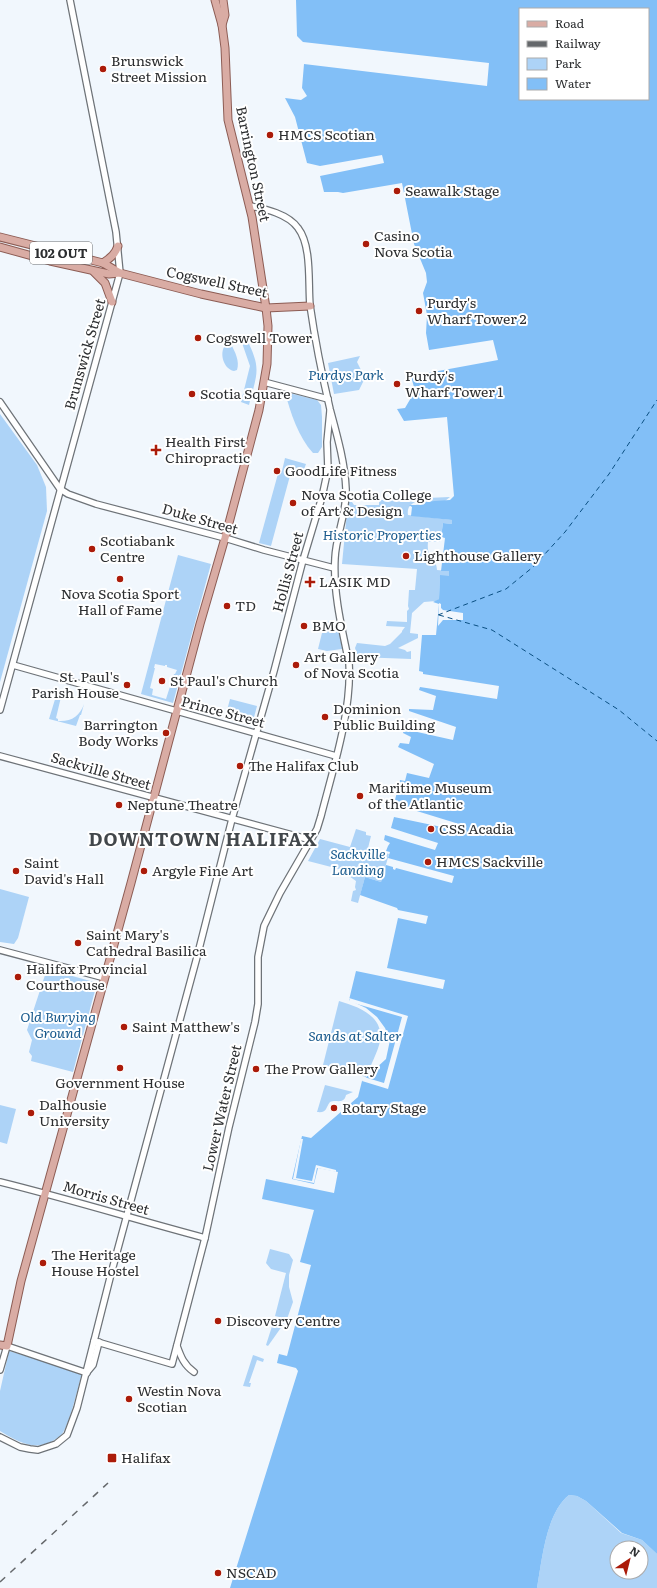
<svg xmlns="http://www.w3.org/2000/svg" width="657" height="1588" font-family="Literata,serif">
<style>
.green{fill:#add3f7;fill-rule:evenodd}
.water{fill:#82bff7;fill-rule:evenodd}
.pier{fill:#f1f7fd}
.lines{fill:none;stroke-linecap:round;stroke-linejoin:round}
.ferry{stroke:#0a4f82;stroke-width:1;stroke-dasharray:5 4;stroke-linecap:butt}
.minor-casing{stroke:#6e7378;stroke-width:8}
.major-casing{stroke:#8c5c54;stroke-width:9}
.minor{stroke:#fff;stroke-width:5.5}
.major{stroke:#d9aca4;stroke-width:7}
.rail{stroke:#65686b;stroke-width:1.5;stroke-dasharray:7 7;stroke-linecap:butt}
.poi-dot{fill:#ab1b09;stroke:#fff;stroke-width:1.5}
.labels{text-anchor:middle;stroke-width:4;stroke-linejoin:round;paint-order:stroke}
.shield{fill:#fff;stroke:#6b6d6e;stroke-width:1}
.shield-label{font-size:13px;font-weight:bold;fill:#2c2e30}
.poi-label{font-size:14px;fill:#2c2e30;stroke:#fff;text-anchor:start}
.street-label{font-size:14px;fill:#2c2e30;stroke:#fff}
.park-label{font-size:14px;font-style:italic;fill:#195a8d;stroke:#fff}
.district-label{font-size:18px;font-weight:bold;letter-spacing:1px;fill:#42474b;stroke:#fff}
</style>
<rect width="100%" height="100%" fill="#f1f7fd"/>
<!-- green -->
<g class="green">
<path d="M246 338C262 369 257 373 249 405L241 402 250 366 242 343 244 339Z"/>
<path d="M227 343 231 344C235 352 240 361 237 370L234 371C223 369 218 351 227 343Z"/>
<path d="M360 356 357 362 365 378 359 390 334 394 328 363Z"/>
<path d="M285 392 317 400 321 405 322 417V447L318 453H313C299 438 290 412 285 392Z"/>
<path d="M0 414 37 465 46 487 47 511 0 682Z"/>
<path d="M285 458 306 464 302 475 291 472 271 546 259 543 279 470 282 471Z"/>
<path d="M450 497 445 501 415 502C409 505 407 509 408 515L452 520V524L443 523 440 542H428C426 560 437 558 437 570L449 571V576H440L439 599 436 601 424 602 412 613 410 633 418 634V638L398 648 405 650 407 652 411 651V659L358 657 355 648 357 643 385 646 390 644 402 632V631L405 627 386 626 387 621 407 622V611L409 609 408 606 409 590H415L417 569 342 564 348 502H352L354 505H379V500Z"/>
<path d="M178 555 211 564 173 703 141 694ZM155 664 165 666V665H167V667L177 670 175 674H174L166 699 152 695 153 689 150 688 155 668H154Z"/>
<path d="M325 621 338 623 342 649 327 651 318 649Z"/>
<path d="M56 696 61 697 56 718 58 719V721C71 722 80 716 84 704L81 715H80L76 726 49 719Z"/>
<path d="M230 699 257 706 252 725 225 718Z"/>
<path d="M356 829 366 832V835L371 836 368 848 389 854 381 882 365 877 358 903 351 901 353 891 356 890 355 887 356 881 339 869 308 861 320 839 350 847Z"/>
<path d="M0 889 29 897 18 938 14 944 0 942Z"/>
<path d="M47 969 94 982 96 987 73 1072 31 1061 32 1056 29 1052 32 1040 27 1030Z"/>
<path d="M339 1001C359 1007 384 1016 380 1041 378 1052 370 1066 366 1077L323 1065Z"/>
<path d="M325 1085 353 1092 346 1095C344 1105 336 1099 330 1102 325 1108 328 1113 317 1112Z"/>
<path d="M0 1105 16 1109 7 1144 0 1142Z"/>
<path d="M270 1249 289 1254 293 1260 289 1275V1287L293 1302 287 1319 275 1316 286 1273 271 1269 266 1263Z"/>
<path d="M274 1320 285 1322 268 1346 266 1345Z"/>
<path d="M9 1351 82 1373C78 1387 70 1423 62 1434 54 1442 42 1447 31 1445 20 1443 10 1437 0 1431V1391Z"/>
<path d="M253 1355 264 1359 263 1362 257 1360 249 1383H251L250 1387 243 1386Z"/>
<path d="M569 1495 577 1496 586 1501 621 1533 642 1540 657 1554V1588H537C542 1560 546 1513 569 1495ZM617 1548H641V1572H617Z"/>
</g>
<!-- water -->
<path class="water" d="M296 0H657V1554L642 1540 622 1533 586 1501 577 1496 569 1495C546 1513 542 1560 537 1588H230L298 1371 296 1368 277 1363 279 1354 287 1356 311 1265 300 1262 314 1210 262 1199 266 1179 334 1193 338 1172 318 1168 314 1184 292 1179 302 1136 311 1138 358 1097 362 1081 386 1059 390 1040 385 1028 377 1017 366 1008 349 1000 356 971 443 989 445 980 387 968 398 918 426 924 428 916 398 910 397 908 360 895 365 877 381 882 386 865 393 867V869L395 870 396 868 452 883 454 876 388 858 390 852 386 851 388 846 390 843 384 840 385 835 435 850 438 843 391 828 394 817 456 830 459 824 394 804 400 780 405 781 407 773 429 778 434 764 398 747 400 743 409 744 411 737 403 733 404 729 453 740 456 727 409 711V709L433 710 436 696 419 690 420 687 497 699 499 686 423 674V672L419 671 422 635H436L439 604 433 602 439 599 440 575 449 576V571H441L445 538 441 537 443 523 452 524V520L411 516 412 507 409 505H416L419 504V502L450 500 454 496 447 417 404 421 397 409 405 408 415 391 411 376 498 360 493 340 429 350 426 333 427 315 423 293 427 282 426 273 414 244 402 183 343 193 338 192H324L320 176 384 163 382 155 320 166 307 163 295 117 285 98 301 100 307 96 302 88 304 64 487 86 489 63 303 42 297 36ZM520 9H648V99H520Z"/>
<!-- pier -->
<g class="pier">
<path d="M439 603 441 604V608L443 610 463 613V620H443L438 626Z"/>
<path d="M349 998 408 1016 388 1089 362 1081 364 1077 384 1083 402 1017 350 1002Z"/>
<path d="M301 1139H303L296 1178 312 1181 316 1165 336 1170V1172L317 1168 314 1183 293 1179Z"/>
</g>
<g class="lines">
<!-- ferry -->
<g class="ferry">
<path d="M438 615 506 589 533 567 565 532 609 474 657 400"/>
<path d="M439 615 492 630 619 710 657 741"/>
</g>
<defs>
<g id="minor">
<path d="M264 382 328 399"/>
<path d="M0 402 60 489 68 494 96 504 225 538 264 550 334 568"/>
<path d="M13 665 336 756"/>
<path d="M0 710 120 273 116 232 70 0"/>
<path d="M0 756 311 840"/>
<path d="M0 950 105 978"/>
<path d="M0 1182C69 1199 137 1220 205 1238"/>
<path d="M94 1341 172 1364 205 1238 229 1127 255 1022 258 1004V957L264 926 280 893 317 829 321 816C333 769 352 711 349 663 342 629 333 593 335 558 336 535 347 513 346 489 345 463 337 435 330 409 322 375 315 340 310 305 308 283 312 246 298 228 288 214 266 209 250 206"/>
<path d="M177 1346C181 1357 184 1365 194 1372"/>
<path d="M0 1370 7 1346 87 1373"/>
<path d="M88 1371 93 1365 99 1342"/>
<path d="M0 1437 20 1447 30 1449 38 1450 56 1444 67 1435 77 1408 111 1274 197 957 232 819 274 671 303 560 322 497 328 469 327 442 330 411"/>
</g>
<g id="major">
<path d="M222 25 225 15 223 0"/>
<path d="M0 237 103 263 120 273 201 294 266 308 310 306"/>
<path d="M0 247 50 261 109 274 120 273"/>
<path d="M103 263C110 258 115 255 118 246"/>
<path d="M94 272 105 283 112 302"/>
<path d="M0 1345 7 1346 21 1281 131 883 200 624 225 538 259 410 267 364 268 326 266 308 252 217 228 120 225 48 222 25 215 0"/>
</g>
</defs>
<!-- minor casing -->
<use href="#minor" class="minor-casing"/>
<!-- major casing -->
<use href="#major" class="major-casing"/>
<!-- minor -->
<use href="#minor" class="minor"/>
<!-- major -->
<use href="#major" class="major"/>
<!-- rail -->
<path class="rail" d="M0 1582 108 1483"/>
</g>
<!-- markers -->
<g class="poi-dot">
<circle cx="103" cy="69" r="4"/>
<circle cx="270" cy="135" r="4"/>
<circle cx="397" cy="191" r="4"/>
<circle cx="366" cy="244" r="4"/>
<circle cx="419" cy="311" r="4"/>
<circle cx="198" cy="338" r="4"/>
<circle cx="397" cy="384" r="4"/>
<circle cx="192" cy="394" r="4"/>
<path d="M154 444h4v4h4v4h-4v4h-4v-4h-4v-4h4z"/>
<circle cx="277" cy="471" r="4"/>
<circle cx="293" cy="503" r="4"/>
<circle cx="92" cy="549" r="4"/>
<circle cx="406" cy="556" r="4"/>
<circle cx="120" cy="579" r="4"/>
<path d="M308 576h4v4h4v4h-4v4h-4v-4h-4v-4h4z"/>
<circle cx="227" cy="606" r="4"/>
<circle cx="304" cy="626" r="4"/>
<circle cx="296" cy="665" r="4"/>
<circle cx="162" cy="681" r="4"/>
<circle cx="127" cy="685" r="4"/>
<circle cx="325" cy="717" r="4"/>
<circle cx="166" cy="733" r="4"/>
<circle cx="240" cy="766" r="4"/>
<circle cx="360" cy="796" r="4"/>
<circle cx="119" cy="805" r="4"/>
<circle cx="431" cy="829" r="4"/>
<circle cx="428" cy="862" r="4"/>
<circle cx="16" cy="871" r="4"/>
<circle cx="144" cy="871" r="4"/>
<circle cx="78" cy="943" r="4"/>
<circle cx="18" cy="977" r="4"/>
<circle cx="124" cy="1027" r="4"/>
<circle cx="120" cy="1068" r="4"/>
<circle cx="256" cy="1069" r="4"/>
<circle cx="334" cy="1108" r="4"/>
<circle cx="31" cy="1113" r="4"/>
<circle cx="43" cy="1263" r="4"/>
<circle cx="218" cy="1321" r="4"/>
<circle cx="129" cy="1399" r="4"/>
<rect x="107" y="1453" width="10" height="10" rx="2"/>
<circle cx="218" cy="1573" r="4"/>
</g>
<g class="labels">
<!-- shield labels -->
<rect class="shield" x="30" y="242" width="62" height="22" rx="3"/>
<g class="shield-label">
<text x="61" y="258">102 OUT</text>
</g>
<!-- poi labels -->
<g class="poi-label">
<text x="111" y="66">Brunswick<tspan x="111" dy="16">Street Mission</tspan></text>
<text x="278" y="140">HMCS Scotian</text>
<text x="405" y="196">Seawalk Stage</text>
<text x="374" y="241">Casino<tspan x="374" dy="16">Nova Scotia</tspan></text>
<text x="427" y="308">Purdy's<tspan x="427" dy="16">Wharf Tower 2</tspan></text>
<text x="206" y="343">Cogswell Tower</text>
<text x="405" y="381">Purdy's<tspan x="405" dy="16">Wharf Tower 1</tspan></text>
<text x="200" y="399">Scotia Square</text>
<text x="165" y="447">Health First<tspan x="165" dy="16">Chiropractic</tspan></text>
<text x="285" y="476">GoodLife Fitness</text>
<text x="301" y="500">Nova Scotia College<tspan x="301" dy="16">of Art &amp; Design</tspan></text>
<text x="100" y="546">Scotiabank<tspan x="100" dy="16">Centre</tspan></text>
<text x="414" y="561">Lighthouse Gallery</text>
<text x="319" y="587">LASIK MD</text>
<text x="120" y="599" text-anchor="middle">Nova Scotia Sport<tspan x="120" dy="16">Hall of Fame</tspan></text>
<text x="235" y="611">TD</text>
<text x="312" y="631">BMO</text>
<text x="304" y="662">Art Gallery<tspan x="304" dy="16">of Nova Scotia</tspan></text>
<text x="119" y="682" text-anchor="end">St. Paul's<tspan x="119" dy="16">Parish House</tspan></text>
<text x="170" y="686">St Paul's Church</text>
<text x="333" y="714">Dominion<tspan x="333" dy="16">Public Building</tspan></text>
<text x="158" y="730" text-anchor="end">Barrington<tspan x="158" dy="16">Body Works</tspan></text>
<text x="248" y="771">The Halifax Club</text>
<text x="368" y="793">Maritime Museum<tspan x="368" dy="16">of the Atlantic</tspan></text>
<text x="127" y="810">Neptune Theatre</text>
<text x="439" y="834">CSS Acadia</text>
<text x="436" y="867">HMCS Sackville</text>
<text x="24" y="868">Saint<tspan x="24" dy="16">David's Hall</tspan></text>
<text x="152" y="876">Argyle Fine Art</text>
<text x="86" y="940">Saint Mary's<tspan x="86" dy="16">Cathedral Basilica</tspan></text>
<text x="26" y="974">Halifax Provincial<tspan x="26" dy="16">Courthouse</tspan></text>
<text x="132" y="1032">Saint Matthew's</text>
<text x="264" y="1074">The Prow Gallery</text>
<text x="120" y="1088" text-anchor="middle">Government House</text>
<text x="39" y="1110">Dalhousie<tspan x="39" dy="16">University</tspan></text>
<text x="342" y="1113">Rotary Stage</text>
<text x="51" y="1260">The Heritage<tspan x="51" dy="16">House Hostel</tspan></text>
<text x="226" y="1326">Discovery Centre</text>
<text x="137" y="1396">Westin Nova<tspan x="137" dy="16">Scotian</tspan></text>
<text x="121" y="1463">Halifax</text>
<text x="226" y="1578">NSCAD</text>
</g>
<!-- street labels -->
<g class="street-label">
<text transform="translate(253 164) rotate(78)" y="5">Barrington Street</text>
<text transform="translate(217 282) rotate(12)" y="5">Cogswell Street</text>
<text transform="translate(85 354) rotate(-74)" y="5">Brunswick Street</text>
<text transform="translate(200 519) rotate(16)" y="5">Duke Street</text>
<text transform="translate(288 572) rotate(-75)" y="5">Hollis Street</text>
<text transform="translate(223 712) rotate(15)" y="5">Prince Street</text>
<text transform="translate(101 771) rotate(16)" y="5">Sackville Street</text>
<text transform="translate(222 1108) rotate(-77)" y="5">Lower Water Street</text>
<text transform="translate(106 1198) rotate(16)" y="5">Morris Street</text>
</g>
<!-- park labels -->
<g class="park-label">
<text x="346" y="380">Purdys Park</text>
<text x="382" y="540">Historic Properties</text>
<text x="358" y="859">Sackville<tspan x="358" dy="16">Landing</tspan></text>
<text x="58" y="1022">Old Burying<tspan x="58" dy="16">Ground</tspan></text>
<text x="355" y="1041">Sands at Salter</text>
</g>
<!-- district labels -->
<g class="district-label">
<text x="203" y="846">DOWNTOWN HALIFAX</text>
</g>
</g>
<!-- legend -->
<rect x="519" y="8" width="130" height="92" fill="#ffffff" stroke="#ababac"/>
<rect x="527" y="21" width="20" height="6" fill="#d9aca4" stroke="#ababac"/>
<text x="555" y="28" font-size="12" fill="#2c2e30">Road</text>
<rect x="527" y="41" width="20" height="6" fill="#65686b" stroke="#ababac"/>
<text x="555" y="48" font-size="12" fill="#2c2e30">Railway</text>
<rect x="527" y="58" width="20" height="12" fill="#add3f7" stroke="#ababac"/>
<text x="555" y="68" font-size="12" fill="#2c2e30">Park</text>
<rect x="527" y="78" width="20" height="12" fill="#82bff7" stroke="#ababac"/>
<text x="555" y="88" font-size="12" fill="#2c2e30">Water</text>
<!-- north arrow -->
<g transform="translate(629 1560) rotate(35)"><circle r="19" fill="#ffffff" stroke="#ababac"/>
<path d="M0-3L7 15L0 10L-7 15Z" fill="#ab1b09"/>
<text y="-6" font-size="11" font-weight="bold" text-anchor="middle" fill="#2c2e30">N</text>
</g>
</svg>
